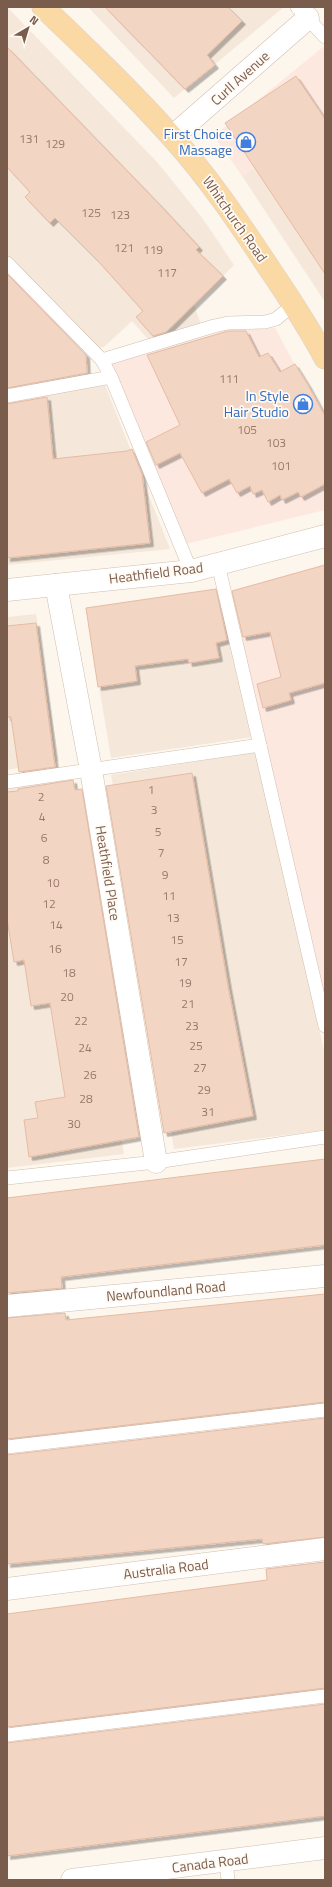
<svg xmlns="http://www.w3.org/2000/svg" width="332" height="1887" font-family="'Titillium Web',sans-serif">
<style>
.residential{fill:#f5e8da}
.commercial{fill:#fde8e0}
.building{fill:#f3d5c3;stroke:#e6bba3;filter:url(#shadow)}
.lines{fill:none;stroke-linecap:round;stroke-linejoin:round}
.lane-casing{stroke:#d1beb0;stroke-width:14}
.street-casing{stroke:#d1beb0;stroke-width:23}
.primary-casing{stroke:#dad1cd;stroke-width:23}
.lane{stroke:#fff;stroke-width:13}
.street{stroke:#fff;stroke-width:22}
.primary{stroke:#fbd9a5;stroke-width:22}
.labels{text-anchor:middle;stroke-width:3.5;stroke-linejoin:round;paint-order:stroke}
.number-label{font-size:12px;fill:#987a6a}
.street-label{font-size:14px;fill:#7a5c4d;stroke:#fffaf3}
.shop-label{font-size:14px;fill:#366cbe;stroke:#fffaf3;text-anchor:end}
</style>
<defs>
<filter id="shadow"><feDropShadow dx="3.5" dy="3.5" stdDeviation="0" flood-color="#0004"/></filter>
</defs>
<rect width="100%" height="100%" fill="#fdf6ec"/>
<!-- residential -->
<g class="residential">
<path d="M7 7 157 162 203 219 234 265 194 305 201 324 148 339 132 321 105 346 98 349 7 256Z"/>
<path d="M88 7H284L174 98Z"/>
<path d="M325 119V302L242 176Z"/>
<path d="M105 385 170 549 7 565V402Z"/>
<path d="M217 594 253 737 111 758 86 608Z"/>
<path d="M36 614 59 761 7 770V617Z"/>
<path d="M256 752 325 1055V1130L174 1149 111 775Z"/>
<path d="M63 780 124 1154 7 1168V789Z"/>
</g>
<!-- commercial -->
<g class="commercial">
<path d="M323 47 325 50V119L242 176 214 136Z"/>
<path d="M275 328 325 420V510L186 544 112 364 224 331Z"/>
<path d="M325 564V997L231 591Z"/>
</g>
<!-- building -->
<g class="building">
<path d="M105 7H228L242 21 207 55 215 65 185 89Z"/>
<path d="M7 47 160 205 199 247 196 250 223 276 166 332 153 336 136 317 143 311 99 262 55 218 50 223 25 197 30 192 7 167Z"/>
<path d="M296 76 325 119V274L225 123Z"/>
<path d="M7 274 86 355 87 373 7 388Z"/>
<path d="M228 331H246L259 357 268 353 280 372 295 364 308 385 325 416V484L301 497 298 492 282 500 280 495 268 502 262 490 253 494 250 486 237 493 229 479 202 493 180 453 156 465 146 442 180 425 147 355Z"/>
<path d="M47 397 53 459 127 451 132 449 142 474 150 543 7 558V404Z"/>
<path d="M325 565V683L289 693 291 700 263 708 257 684 281 677 270 632 243 637 232 591Z"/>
<path d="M216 589 227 640 216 643 219 658 189 663 188 659 135 666 137 681 98 687 86 608Z"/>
<path d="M36 623 55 767 19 772 11 717H7V626Z"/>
<path d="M192 773 228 986 253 1116 164 1133 106 786Z"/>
<path d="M73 780 75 790 82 789 139 1137 29 1157 24 1120 38 1118 35 1102 65 1097 50 1003 31 1006 24 960 14 962 7 919V792L18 791V789Z"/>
<path d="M325 1159V1245L61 1277 62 1288 7 1293V1198Z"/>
<path d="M325 1294V1402L7 1439V1318L65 1313 66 1320Z"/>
<path d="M325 1418V1537L263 1544 262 1539 7 1564V1455Z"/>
<path d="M325 1562V1688L7 1727V1614L267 1580 266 1569Z"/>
<path d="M325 1704V1816L7 1856V1743Z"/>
</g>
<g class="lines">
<defs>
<g id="lane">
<path d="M297 7 325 37"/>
<path d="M7 263 102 360 111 377"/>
<path d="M102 360 214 326 228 323 265 322 276 319 293 305"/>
<path d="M7 396 111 377 191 571"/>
<path d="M218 564 325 1026"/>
<path d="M7 782 260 745"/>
<path d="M7 1178 156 1162 325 1137"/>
<path d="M7 1447 325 1410"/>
<path d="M7 1735 325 1696"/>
<path d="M226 1861 228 1880"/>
</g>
<g id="street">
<path d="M172 137 308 18"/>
<path d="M56 585 91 770 156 1162"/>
<path d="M7 590 191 571 325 536"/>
<path d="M7 1306 325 1276"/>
<path d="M7 1589 325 1549"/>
<path d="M72 1880 325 1848"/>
</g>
<path id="primary" d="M43 7C87 49 131 91 172 137 209 178 240 224 271 271 290 299 309 328 325 358"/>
</defs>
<!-- lane casing -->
<use href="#lane" class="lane-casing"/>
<!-- street casing -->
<use href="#street" class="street-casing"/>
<!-- primary casing -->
<use href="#primary" class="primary-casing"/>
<!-- lane -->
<use href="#lane" class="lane"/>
<!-- street -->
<use href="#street" class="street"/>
<!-- primary -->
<use href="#primary" class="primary"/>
</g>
<!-- icons -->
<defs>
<symbol id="shop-ring" viewBox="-11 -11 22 22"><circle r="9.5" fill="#fffaf3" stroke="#3f7fe0" stroke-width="1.5"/><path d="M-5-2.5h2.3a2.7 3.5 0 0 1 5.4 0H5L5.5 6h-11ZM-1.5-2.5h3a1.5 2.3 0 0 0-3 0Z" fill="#3f7fe0"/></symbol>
</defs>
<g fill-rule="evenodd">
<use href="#shop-ring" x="235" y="131" width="22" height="22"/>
<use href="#shop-ring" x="292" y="393" width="22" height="22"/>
</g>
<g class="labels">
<!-- number labels -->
<g class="number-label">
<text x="29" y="143">131</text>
<text x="55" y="148">129</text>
<text x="91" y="217">125</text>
<text x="120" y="219">123</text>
<text x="124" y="252">121</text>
<text x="153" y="254">119</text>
<text x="167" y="277">117</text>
<text x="229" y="383">111</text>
<text x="247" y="434">105</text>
<text x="276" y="447">103</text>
<text x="281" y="470">101</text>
<text x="151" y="794">1</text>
<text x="41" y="801">2</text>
<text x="154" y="814">3</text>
<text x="42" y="821">4</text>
<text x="158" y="836">5</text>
<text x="44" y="842">6</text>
<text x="161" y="857">7</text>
<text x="46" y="864">8</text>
<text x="165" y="879">9</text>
<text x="53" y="887">10</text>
<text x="169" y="900">11</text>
<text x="49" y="908">12</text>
<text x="173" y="922">13</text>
<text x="56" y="929">14</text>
<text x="177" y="944">15</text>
<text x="55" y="953">16</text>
<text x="181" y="966">17</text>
<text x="69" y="977">18</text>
<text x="185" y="987">19</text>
<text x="67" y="1001">20</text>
<text x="188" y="1008">21</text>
<text x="81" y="1025">22</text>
<text x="192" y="1030">23</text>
<text x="196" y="1050">25</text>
<text x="85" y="1052">24</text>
<text x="200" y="1072">27</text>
<text x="90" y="1079">26</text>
<text x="204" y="1094">29</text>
<text x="86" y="1103">28</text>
<text x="208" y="1116">31</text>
<text x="74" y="1128">30</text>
</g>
<!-- street labels -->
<g class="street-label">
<text transform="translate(240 78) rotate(-42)" y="5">Curll Avenue</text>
<text transform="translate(235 219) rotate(55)" y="5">Whitchurch Road</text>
<text transform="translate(156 573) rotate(-7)" y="5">Heathfield Road</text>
<text transform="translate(108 873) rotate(81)" y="5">Heathfield Place</text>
<text transform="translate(166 1291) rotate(-5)" y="5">Newfoundland Road</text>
<text transform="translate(166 1569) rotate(-7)" y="5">Australia Road</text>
<text transform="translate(210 1863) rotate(-7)" y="5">Canada Road</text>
</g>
<!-- shop labels -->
<g class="shop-label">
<text x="232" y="139">First Choice<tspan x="232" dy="16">Massage</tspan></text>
<text x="289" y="401">In Style<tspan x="289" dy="16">Hair Studio</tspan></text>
</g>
</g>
<!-- border -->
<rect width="332" height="1887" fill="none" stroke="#7a5c4d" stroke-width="16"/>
<!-- north arrow -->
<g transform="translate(28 28) rotate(38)" stroke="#fffaf3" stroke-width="3" paint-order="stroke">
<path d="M0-3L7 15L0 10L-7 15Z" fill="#7a5c4d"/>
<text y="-6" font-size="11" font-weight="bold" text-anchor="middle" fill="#7a5c4d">N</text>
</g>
</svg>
